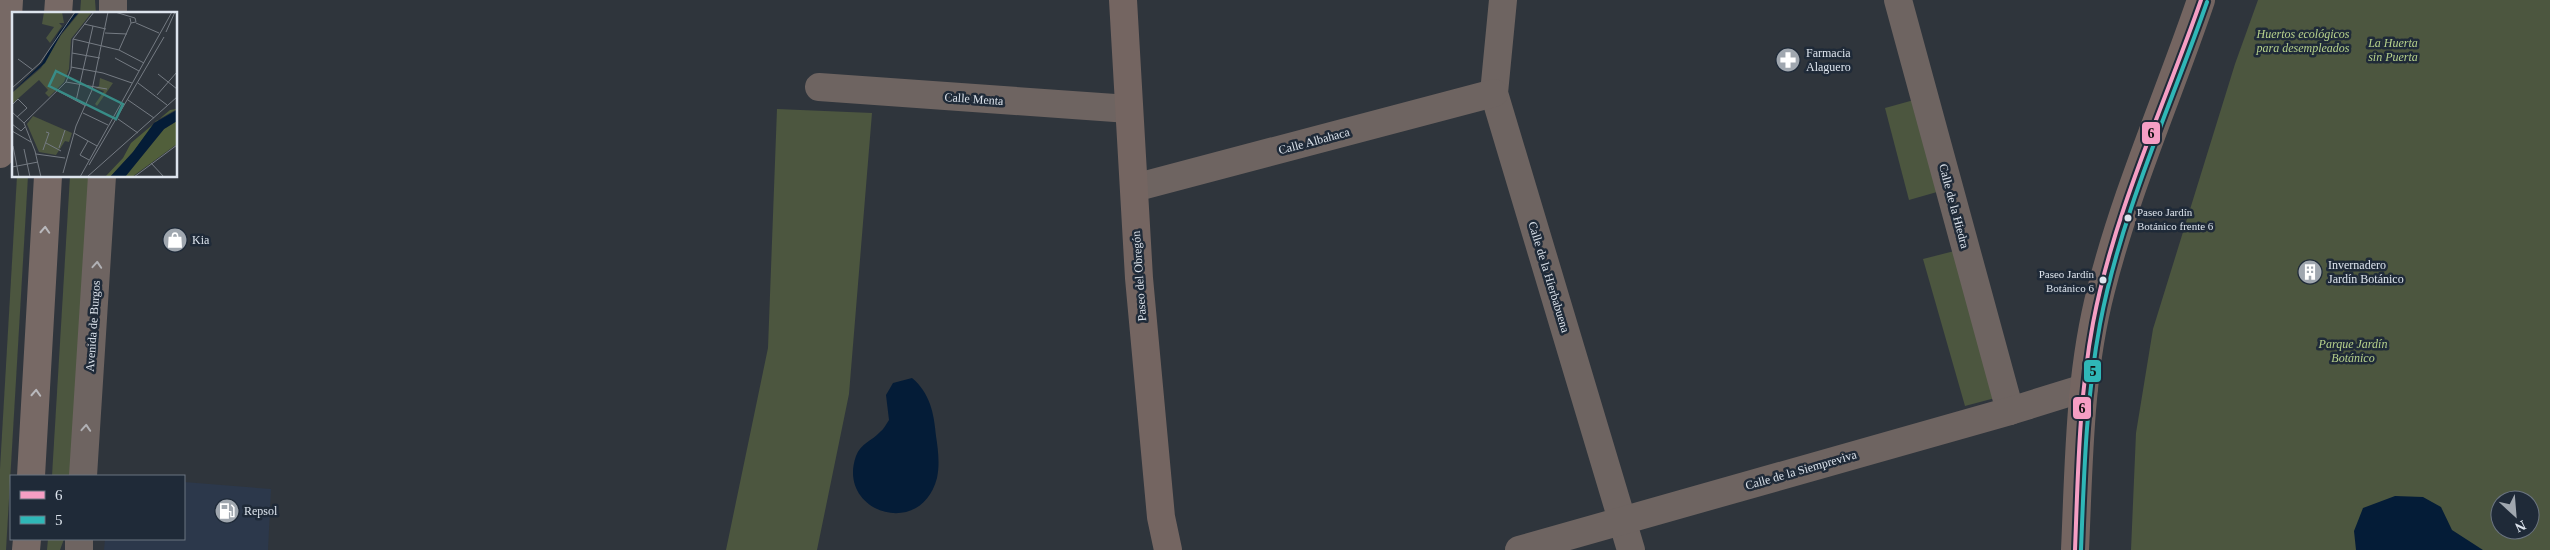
<svg xmlns="http://www.w3.org/2000/svg" width="2550" height="550" font-family="'Times New Roman',serif">
<style>
.built{fill:#2c384b}
.green{fill:#4c563f;fill-rule:evenodd}
.water{fill:#041c37}
.lines{fill:none;stroke-linecap:round;stroke-linejoin:round}
.street{stroke:#6e6461;stroke-width:28}
.secondary{stroke:#746561;stroke-width:28}
.highway{stroke:#776965;stroke-width:28}
.bus-1-casing{stroke:#1f2a38;stroke-width:8}
.bus-2-casing{stroke:#1f2a38;stroke-width:8}
.bus-1{stroke:#f59ec4;stroke-width:4}
.bus-2{stroke:#2fb7b7;stroke-width:4}
.oneway{stroke:#b9b9bd}
.oneway2{stroke:#b1b1b5}
.bus-dot{fill:#dde4ed;stroke:#1f2a38;stroke-width:2}
.labels{text-anchor:middle;stroke-width:5;stroke-linejoin:round;paint-order:stroke}
.bus-label{font-size:11px;fill:#dde4ed;stroke:#1f2a38;text-anchor:start}
.park-label{font-size:12px;font-style:italic;fill:#b7d28c;stroke:#1f2a38}
.poi-label{font-size:12px;fill:#dde4ed;stroke:#1f2a38;text-anchor:start}
.street-label{font-size:12px;fill:#dde4ed;stroke:#1f2a38}
.inset-road{fill:none;stroke:#757b83;stroke-width:1}
.view{fill:#388c87;fill-opacity:0.15;stroke:#388c87;stroke-width:2.5}
.inset-edge{fill:none;stroke:#dde4ed;stroke-width:2.5}
.line-badge{stroke:#1f2a38;stroke-width:2}
.pale-badge-label{font-size:14px;text-anchor:middle;font-weight:bold;fill:#111}
</style>
<rect width="100%" height="100%" fill="#2f353c"/>
<!-- built -->
<path class="built" d="M184 482 271 489 268 550H104L105 539H184Z"/>
<!-- green -->
<g class="green">
<path d="M81 0H95L96 14H80Z"/>
<path d="M2258 0H2550V550H2131L2136 433 2153 329 2235 64ZM2500 500H2530V530H2500Z"/>
<path d="M1932 95 1958 186 1909 200 1885 108Z"/>
<path d="M777 109 872 113 849 394 817 550H726L768 348Z"/>
<path d="M17 176H28L6 550H0V469Z"/>
<path d="M70 176H89L70 476H52Z"/>
<path d="M1970 247 2010 394 1965 406 1923 259Z"/>
<path d="M48 539H64L60 550H47Z"/>
</g>
<!-- water -->
<g class="water">
<path d="M912 378C930 393 934 413 936 436 938 449 940 464 937 478 921 540 836 512 856 456 861 443 872 441 880 432 884 429 886 424 889 420L886 395 893 383Z"/>
<path d="M2395 496 2423 497 2441 507 2452 530 2483 550H2356L2354 531 2363 508Z"/>
</g>
<g class="lines">
<!-- street -->
<g class="street">
<path d="M1503 0 1494 93 1631 550"/>
<path d="M1898 0 2010 411"/>
<path d="M113 14V0"/>
<path d="M819 87 1129 109"/>
<path d="M1134 188 1494 93"/>
<path d="M83 476 102 176"/>
<path d="M79 550V539"/>
<path d="M1519 550 2010 411 2084 388"/>
</g>
<!-- secondary -->
<g class="secondary">
<path d="M1123 0 1139 278 1161 517 1168 550"/>
<path d="M2075 550C2079 463 2079 375 2101 290 2126 191 2168 97 2201 0"/>
</g>
<!-- highway -->
<g class="highway">
<path d="M58 14 59 0"/>
<path d="M0 154 9 0"/>
<path d="M31 476 48 176"/>
<path d="M26 550 27 539"/>
</g>
<defs>
<path id="bus-1" d="M2075 550C2078 474 2079 398 2093 323 2114 212 2164 106 2201 0"/>
<path id="bus-2" d="M2081 550C2084 475 2086 399 2100 324 2121 213 2170 108 2207 2"/>
</defs>
<!-- bus-1 casing -->
<use href="#bus-1" class="bus-1-casing"/>
<!-- bus-2 casing -->
<use href="#bus-2" class="bus-2-casing"/>
<!-- bus-1 -->
<use href="#bus-1" class="bus-1"/>
<!-- bus-2 -->
<use href="#bus-2" class="bus-2"/>
</g>
<!-- one-way arrows -->
<defs><path id="oneway-chevron" d="M-2-3.5L2.5 0L-2 3.5" fill="none" stroke-width="1.6" stroke-linecap="round" stroke-linejoin="round" transform="scale(1.25)"/></defs>
<g class="oneway">
<use href="#oneway-chevron" transform="translate(45 230) rotate(-87)"/>
<use href="#oneway-chevron" transform="translate(36 393) rotate(-87)"/>
</g>
<g class="oneway2">
<use href="#oneway-chevron" transform="translate(97 265) rotate(-86)"/>
<use href="#oneway-chevron" transform="translate(86 428) rotate(-86)"/>
</g>
<!-- icons -->
<defs>
<symbol id="pharmacy-disc" viewBox="-11 -11 22 22"><circle r="9.5" fill="#a0a7af" stroke="#1f2a38"/><path d="M-2-6h4v4h4v4h-4v4h-4v-4h-4v-4h4Z" fill="#fff"/></symbol>
<symbol id="shop-disc" viewBox="-11 -11 22 22"><circle r="9.5" fill="#a0a7af" stroke="#1f2a38"/><path d="M-5-2.5h2.3a2.7 3.5 0 0 1 5.4 0H5L5.5 6h-11ZM-1.5-2.5h3a1.5 2.3 0 0 0-3 0Z" fill="#fff"/></symbol>
<symbol id="building-disc" viewBox="-11 -11 22 22"><circle r="9.5" fill="#a0a7af" stroke="#1f2a38"/><path d="M-4-6H4V6H1V3H-1V6H-4ZM-2.5-4.3h1.7v1.8h-1.7ZM.8-4.3h1.7v1.8H.8ZM-2.5-1h1.7V.8h-1.7ZM.8-1h1.7V.8H.8Z" fill="#fff"/></symbol>
<symbol id="fuel-disc" viewBox="-11 -11 22 22"><circle r="9.5" fill="#a0a7af" stroke="#1f2a38"/><path d="M-5.5-6h7V0h2V4h1.3V-2.5L3-4.5l.8-.8L6-3V5H2.5V1h-1V6h-7ZM-4.2-4.7v3.2H.2V-4.7Z" fill="#fff"/></symbol>
</defs>
<g fill-rule="evenodd">
<use href="#pharmacy-disc" x="1774" y="46" width="28" height="28"/>
<use href="#shop-disc" x="161" y="226" width="28" height="28"/>
<use href="#building-disc" x="2296" y="258" width="28" height="28"/>
<use href="#fuel-disc" x="213" y="497" width="28" height="28"/>
</g>
<!-- markers -->
<g class="bus-dot">
<circle cx="2128" cy="218" r="4.5"/>
<circle cx="2103" cy="280" r="4.5"/>
</g>
<g class="labels">
<!-- bus labels -->
<g class="bus-label">
<text x="2137" y="216">Paseo Jardín<tspan x="2137" dy="14">Botánico frente 6</tspan></text>
<text x="2094" y="278" text-anchor="end">Paseo Jardín<tspan x="2094" dy="14">Botánico 6</tspan></text>
</g>
<!-- park labels -->
<g class="park-label">
<text x="2303" y="38">Huertos ecológicos<tspan x="2303" dy="14">para desempleados</tspan></text>
<text x="2393" y="47">La Huerta<tspan x="2393" dy="14">sin Puerta</tspan></text>
<text x="2353" y="348">Parque Jardín<tspan x="2353" dy="14">Botánico</tspan></text>
</g>
<!-- poi labels -->
<g class="poi-label">
<text x="1806" y="57">Farmacia<tspan x="1806" dy="14">Alaguero</tspan></text>
<text x="192" y="244">Kia</text>
<text x="2328" y="269">Invernadero<tspan x="2328" dy="14">Jardín Botánico</tspan></text>
<text x="244" y="515">Repsol</text>
</g>
<!-- street labels -->
<g class="street-label">
<text transform="translate(974 99) rotate(4)" y="4">Calle Menta</text>
<text transform="translate(1314 141) rotate(-15)" y="4">Calle Albahaca</text>
<text transform="translate(1954 206) rotate(75)" y="4">Calle de la Hiedra</text>
<text transform="translate(1139 276) rotate(-94)" y="4">Paseo del Obregón</text>
<text transform="translate(1549 277) rotate(73)" y="4">Calle de la Hierbabuena</text>
<text transform="translate(93 326) rotate(-86)" y="4">Avenida de Burgos</text>
<text transform="translate(1801 470) rotate(-16)" y="4">Calle de la Siempreviva</text>
</g>
</g>
<!-- overview -->
<g transform="translate(12 12)">
<rect width="165" height="165" fill="#2f353c"/>
<path d="M32 0H50L52 11H47L50 14 38 31 34 26 42 15 30 12ZM68 0H80L59 27 57 57 52 70 37 85 33 81 36 78 27 68 0 92V81L29 56 49 23ZM88 66 101 71 85 94 83 92 92 79 83 76 87 74ZM21 104 60 121 57 130 53 129 44 143 27 140 15 112Z" fill="#4c563f"/>
<path d="M165 97 144 109 121 140 98 165H93L111 146 119 131 158 98ZM165 109V132L120 165H113L152 117Z" fill="#515f3b"/>
<path d="M64 0H67L49 22 33 51 0 80 30 51 47 20ZM165 98V109L152 117 113 165H98L121 140 142 111Z" fill="#041c37"/>
<path class="inset-road" d="M103 0 123 6 124 10 119 11 118 6M124 11 147 21M72 12 94 17M154 20 163 0M93 21 115 22M61 27 107 38 132 51M107 38 119 11M60 41 88 46M0 45V63M103 46 127 59M6 47 21 58M59 55 91 61 120 71M146 62 165 77M54 70 95 77M126 71 155 93M0 76 28 51 63 0M46 79 74 94M145 83 165 60M116 88 142 106M64 89 81 14M1 92 6 87 15 96 5 105M0 100 12 111 23 139 29 165M71 101 96 113M106 107 126 121M12 111 54 70 59 57 61 27 82 0M0 112 9 119 13 115M0 119 19 130M62 121 85 134M76 129 68 143 77 148M34 131 49 139M1 134 7 165M47 136 53 118M12 137 18 165M31 138 37 121 34 120M24 142 53 146M139 151 152 165M77 153 152 25M0 155 26 150M51 161 64 114 80 78 96 0M68 165 160 0M75 165 165 85M122 165 165 133"/>
<path class="view" d="M44 59 111 92 104 107 37 74Z"/>
<rect width="165" height="165" class="inset-edge"/>
</g>
<g class="line-badge">
<rect x="2141" y="121" width="20" height="24" rx="5" fill="#f59ec4"/>
<rect x="2083" y="359" width="19" height="24" rx="5" fill="#2fb7b7"/>
<rect x="2072" y="396" width="20" height="24" rx="5" fill="#f59ec4"/>
</g>
<g class="pale-badge-label">
<text x="2151" y="138">6</text>
<text x="2093" y="376">5</text>
<text x="2082" y="413">6</text>
</g>
<!-- legend -->
<rect x="10" y="475" width="175" height="65" fill="#1f2a38" stroke="#6b7480"/>
<rect x="20" y="491" width="25" height="8" fill="#f59ec4" stroke="#6b7480"/>
<text x="55" y="500" font-size="15" fill="#dde4ed">6</text>
<rect x="20" y="516" width="25" height="8" fill="#2fb7b7" stroke="#6b7480"/>
<text x="55" y="525" font-size="15" fill="#dde4ed">5</text>
<!-- north arrow -->
<g transform="translate(2515 515) rotate(154)"><circle r="24" fill="#1f2a38" stroke="#6b7480"/>
<path d="M0-4L9 19L0 12L-9 19Z" fill="#a0a7af"/>
<text y="-8" font-size="14" font-weight="bold" text-anchor="middle" fill="#dde4ed">N</text>
</g>
</svg>
